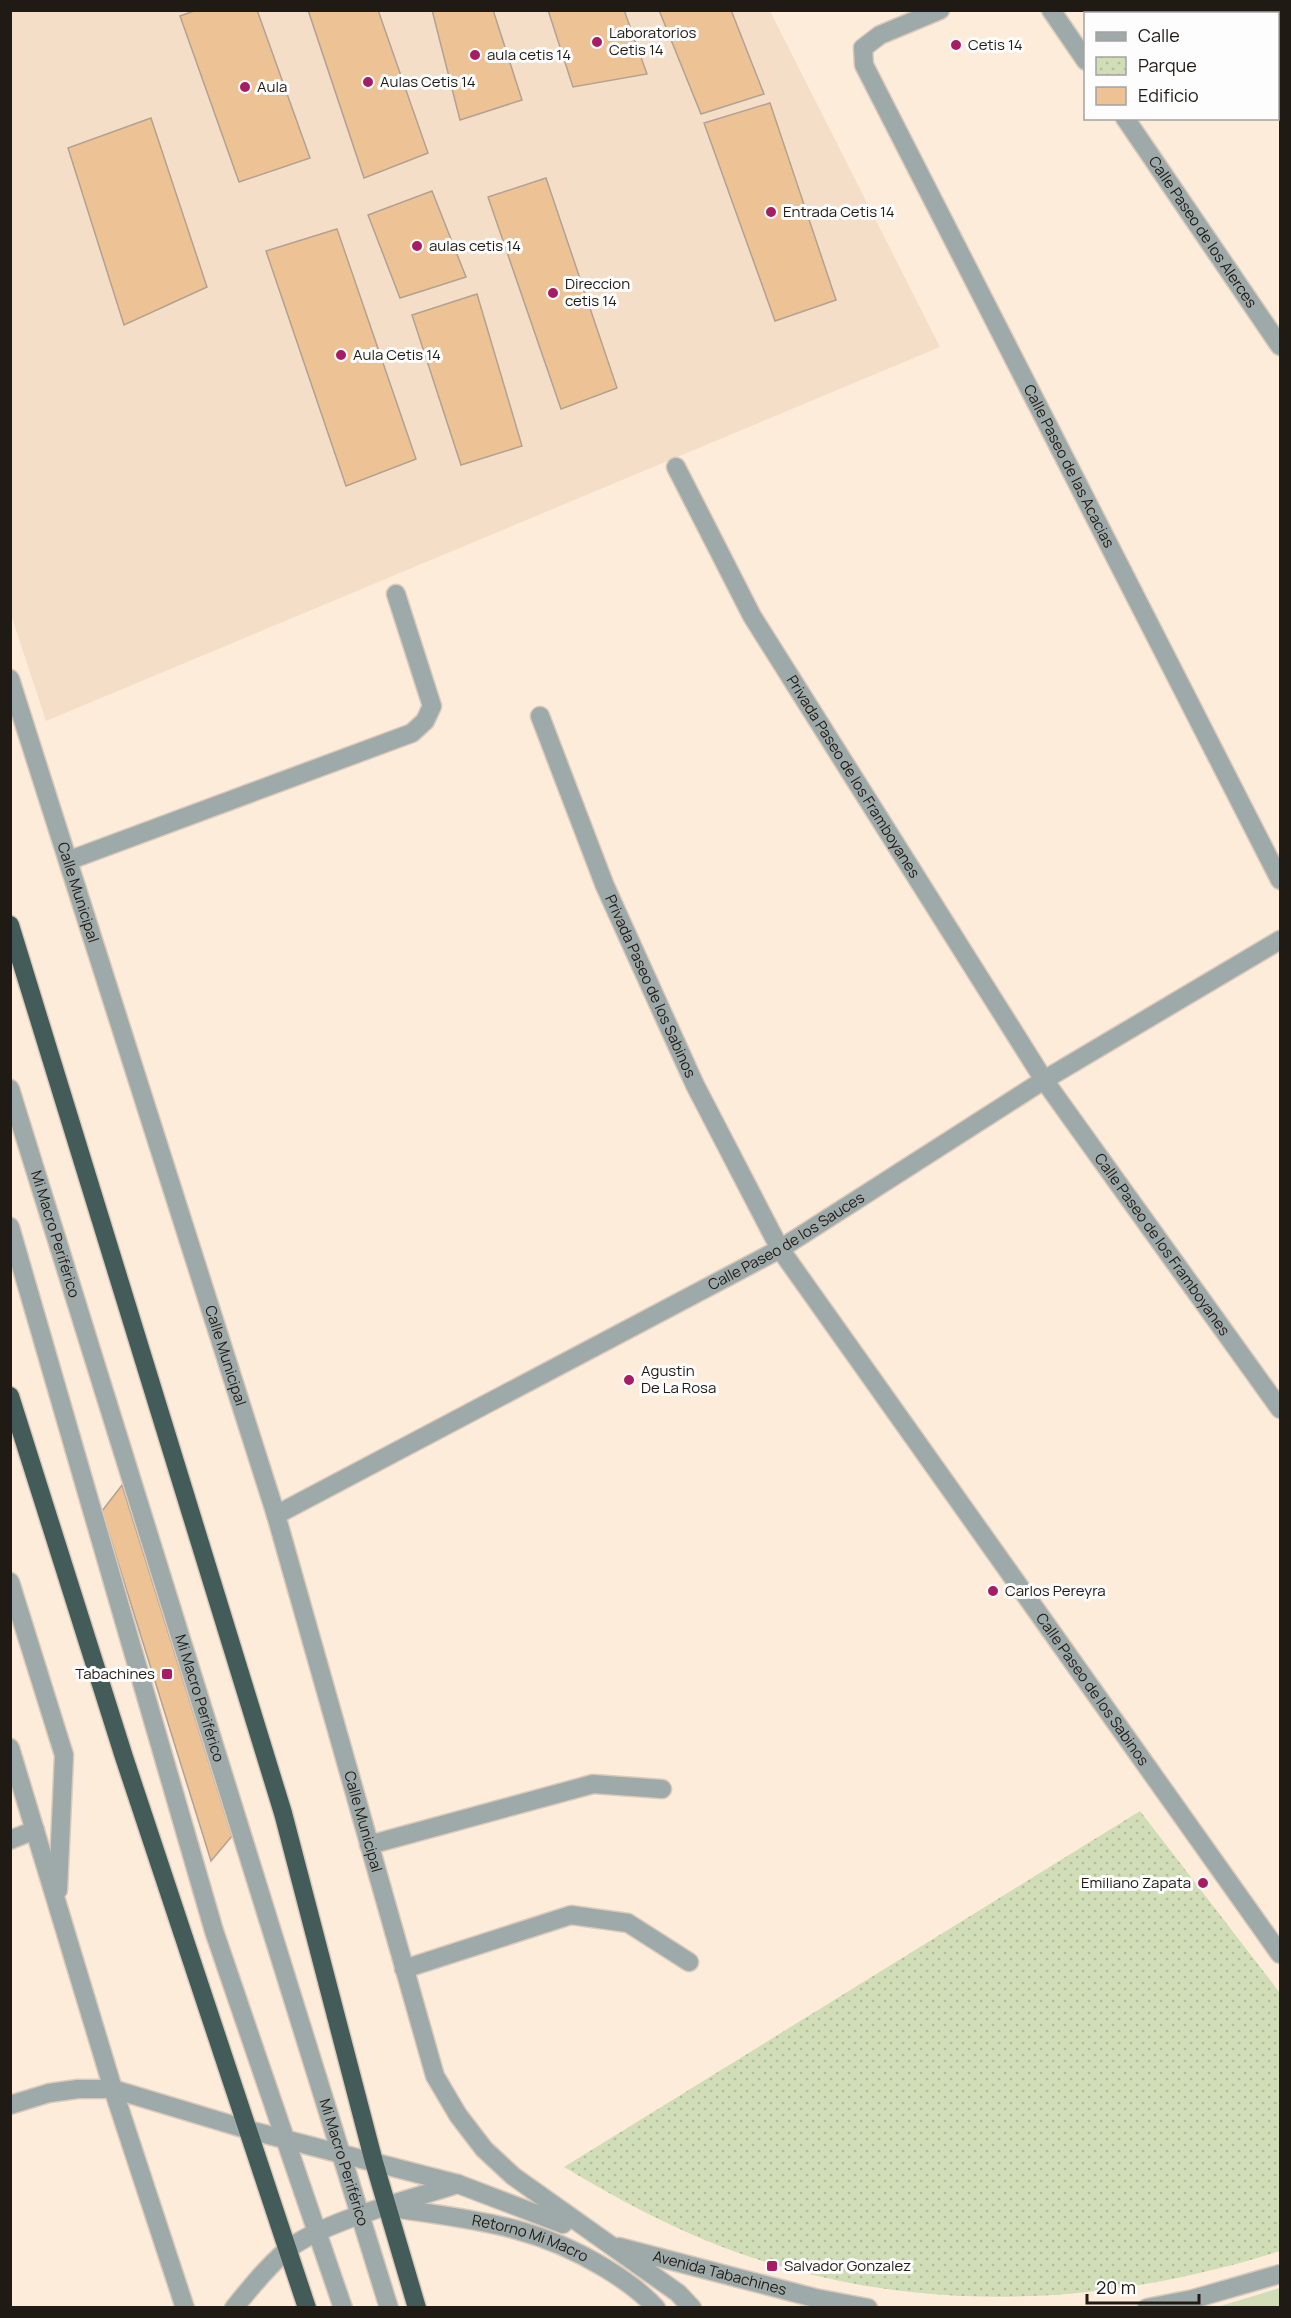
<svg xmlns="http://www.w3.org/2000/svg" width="1291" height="2318" font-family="Manrope,sans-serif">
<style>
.built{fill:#f5dec7}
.park{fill:url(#park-dots)}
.garden{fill:#d0ddb6}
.building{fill:#edc295;stroke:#b2a292;stroke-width:1.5}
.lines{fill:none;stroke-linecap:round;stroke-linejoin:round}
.minor-casing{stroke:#dacabb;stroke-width:21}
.highway-casing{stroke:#dacabb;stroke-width:21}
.minor{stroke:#9eaaa9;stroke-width:18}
.highway{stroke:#435c59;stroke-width:18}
.poi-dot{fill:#a61d64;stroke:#fdfdfd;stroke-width:2}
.labels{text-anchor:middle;stroke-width:6;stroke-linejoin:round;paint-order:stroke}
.poi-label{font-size:15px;fill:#201a14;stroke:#fdfdfd;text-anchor:start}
.street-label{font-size:15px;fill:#201a14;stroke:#fdfdfd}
</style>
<defs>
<pattern id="park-dots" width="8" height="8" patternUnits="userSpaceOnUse" patternTransform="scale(1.5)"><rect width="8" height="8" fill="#d0ddb6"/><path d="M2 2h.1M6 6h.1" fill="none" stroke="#b2bd9c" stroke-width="1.8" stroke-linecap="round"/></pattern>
</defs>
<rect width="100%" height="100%" fill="#feecdb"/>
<!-- built -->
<path class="built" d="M10 11H770L940 347 46 721 10 612Z"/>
<!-- park -->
<path class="park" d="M1140 1811 1280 1993V2251C1098 2309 907 2316 725 2248 669 2227 616 2198 564 2167Z"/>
<!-- garden -->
<path class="garden" d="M1280 2288V2307H1217Z"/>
<!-- building -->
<g class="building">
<path d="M197 10H257L310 158 239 182 180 16Z"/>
<path d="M308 10H378L428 153 364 178Z"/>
<path d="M432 10H493L522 100 460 120Z"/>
<path d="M548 10H624L647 74 573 87Z"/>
<path d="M659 10H731L764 94 701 114Z"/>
<path d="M770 103 836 300 775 321 704 123Z"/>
<path d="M151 118 207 287 124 325 68 148Z"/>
<path d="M546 178 617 388 561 409 488 197Z"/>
<path d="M432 191 466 277 400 298 368 215Z"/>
<path d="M337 229 416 459 346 486 266 251Z"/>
<path d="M477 294 522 446 461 465 412 315Z"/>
<path d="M122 1485 232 1836 211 1861 102 1511Z"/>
</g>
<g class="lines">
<defs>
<g id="minor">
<path id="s1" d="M940 10 880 35 863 48 864 65 1280 880"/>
<path d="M1051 10 1086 61"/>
<path id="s2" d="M1125 118 1280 346"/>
<path id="s3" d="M676 467 752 616 1044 1080 1280 1409"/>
<path id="s4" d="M10 679 276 1515 435 2076 458 2115 484 2149 513 2176 678 2293 692 2308"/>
<path id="s5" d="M540 716 605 886 695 1085 780 1249 1280 1954"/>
<path d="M70 860 412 733 425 721 432 706 396 594"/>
<path id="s6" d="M10 1089 389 2308"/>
<path d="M10 1227 214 1931 343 2308"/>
<path id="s7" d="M276 1515 780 1249 1044 1080 1280 940"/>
<path d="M10 1582 64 1755 58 1890"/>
<path d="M10 1748 113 2089 185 2308"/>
<path d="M10 1840 35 1830"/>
<path d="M369 1845 593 1784 662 1789"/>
<path d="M404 1969 571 1915 628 1923 689 1962"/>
<path d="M10 2105 49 2093 78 2089H113L249 2130 458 2184 563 2224"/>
<path id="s8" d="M387 2207C470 2220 531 2223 605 2268 623 2279 642 2292 656 2308"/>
<path id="s9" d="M619 2247 815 2298 868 2308"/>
<path d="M234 2308C250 2288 267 2267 287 2250 324 2221 411 2199 458 2184"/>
<path d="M1147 2308 1193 2299 1280 2274"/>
</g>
<g id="highway">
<path d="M10 925 283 1813 374 2162 417 2308"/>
<path d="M10 1396 124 1757 307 2308"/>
</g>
</defs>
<!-- minor casing -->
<use href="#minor" class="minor-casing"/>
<!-- highway casing -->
<use href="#highway" class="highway-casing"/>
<!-- minor -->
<use href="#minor" class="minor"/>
<!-- highway -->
<use href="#highway" class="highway"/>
</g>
<!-- markers -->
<g class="poi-dot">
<circle cx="597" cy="42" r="6"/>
<circle cx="956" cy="45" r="6"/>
<circle cx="475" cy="55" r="6"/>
<circle cx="368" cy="82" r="6"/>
<circle cx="245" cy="87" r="6"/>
<circle cx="771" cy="212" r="6"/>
<circle cx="417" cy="246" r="6"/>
<circle cx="553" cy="293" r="6"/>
<circle cx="341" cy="355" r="6"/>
<circle cx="629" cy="1380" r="6"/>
<circle cx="993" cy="1591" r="6"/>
<rect x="161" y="1668" width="12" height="12" rx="3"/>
<circle cx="1203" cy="1883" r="6"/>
<rect x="766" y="2260" width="12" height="12" rx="3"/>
</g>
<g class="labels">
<!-- poi labels -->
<g class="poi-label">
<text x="609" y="38">Laboratorios<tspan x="609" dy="17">Cetis 14</tspan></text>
<text x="968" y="50">Cetis 14</text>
<text x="487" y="60">aula cetis 14</text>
<text x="380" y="87">Aulas Cetis 14</text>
<text x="257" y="92">Aula</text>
<text x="783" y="217">Entrada Cetis 14</text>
<text x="429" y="251">aulas cetis 14</text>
<text x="565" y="289">Direccion<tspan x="565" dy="17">cetis 14</tspan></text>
<text x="353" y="360">Aula Cetis 14</text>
<text x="641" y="1376">Agustin<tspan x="641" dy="17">De La Rosa</tspan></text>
<text x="1005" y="1596">Carlos Pereyra</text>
<text x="155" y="1679" text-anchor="end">Tabachines</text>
<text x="1191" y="1888" text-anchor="end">Emiliano Zapata</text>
<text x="784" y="2271">Salvador Gonzalez</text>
</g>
<!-- street labels -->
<g class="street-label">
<text dy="5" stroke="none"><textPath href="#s2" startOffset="138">Calle Paseo de los Alerces</textPath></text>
<text dy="5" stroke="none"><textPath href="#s1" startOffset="554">Calle Paseo de las Acacias</textPath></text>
<text dy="5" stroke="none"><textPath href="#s3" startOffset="357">Privada Paseo de los Framboyanes</textPath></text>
<text dy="5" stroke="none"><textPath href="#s4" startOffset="224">Calle Municipal</textPath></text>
<text dy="5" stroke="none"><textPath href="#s5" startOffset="292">Privada Paseo de los Sabinos</textPath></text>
<text dy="5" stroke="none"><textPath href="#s6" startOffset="152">Mi Macro Periférico</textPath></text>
<text dy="5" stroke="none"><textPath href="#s7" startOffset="579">Calle Paseo de los Sauces</textPath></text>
<text dy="5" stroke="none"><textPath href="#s3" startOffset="918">Calle Paseo de los Framboyanes</textPath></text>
<text dy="5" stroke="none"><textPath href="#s4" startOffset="710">Calle Municipal</textPath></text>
<text dy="5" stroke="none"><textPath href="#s5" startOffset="1125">Calle Paseo de los Sabinos</textPath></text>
<text dy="5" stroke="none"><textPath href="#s6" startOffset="638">Mi Macro Periférico</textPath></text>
<text dy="5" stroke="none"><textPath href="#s4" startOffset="1196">Calle Municipal</textPath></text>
<text dy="5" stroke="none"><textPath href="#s6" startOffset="1124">Mi Macro Periférico</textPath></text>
<text dy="5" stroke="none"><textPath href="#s8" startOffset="147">Retorno Mi Macro</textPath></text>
<text dy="5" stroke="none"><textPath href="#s9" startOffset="104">Avenida Tabachines</textPath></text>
</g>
</g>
<!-- border -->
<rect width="1291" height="2318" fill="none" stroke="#201a14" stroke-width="24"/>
<!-- legend -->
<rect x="1084" y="12" width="195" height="108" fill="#fdfdfd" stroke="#a5a2a0" stroke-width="1.5"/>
<rect x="1096" y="32" width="30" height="9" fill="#9eaaa9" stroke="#a5a2a0" stroke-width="1.5"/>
<text x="1138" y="42" font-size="18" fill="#201a14">Calle</text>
<rect x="1096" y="57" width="30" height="18" fill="url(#park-dots)" stroke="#a5a2a0" stroke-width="1.5"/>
<text x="1138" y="72" font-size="18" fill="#201a14">Parque</text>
<rect x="1096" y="87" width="30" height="18" fill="#edc295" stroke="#a5a2a0" stroke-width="1.5"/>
<text x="1138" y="102" font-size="18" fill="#201a14">Edificio</text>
<!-- scale -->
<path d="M1087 2294v9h112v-9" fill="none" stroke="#201a14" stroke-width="3"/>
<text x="1096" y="2294" font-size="18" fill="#201a14" stroke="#fdfdfd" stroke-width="4.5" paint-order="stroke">20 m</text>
</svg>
